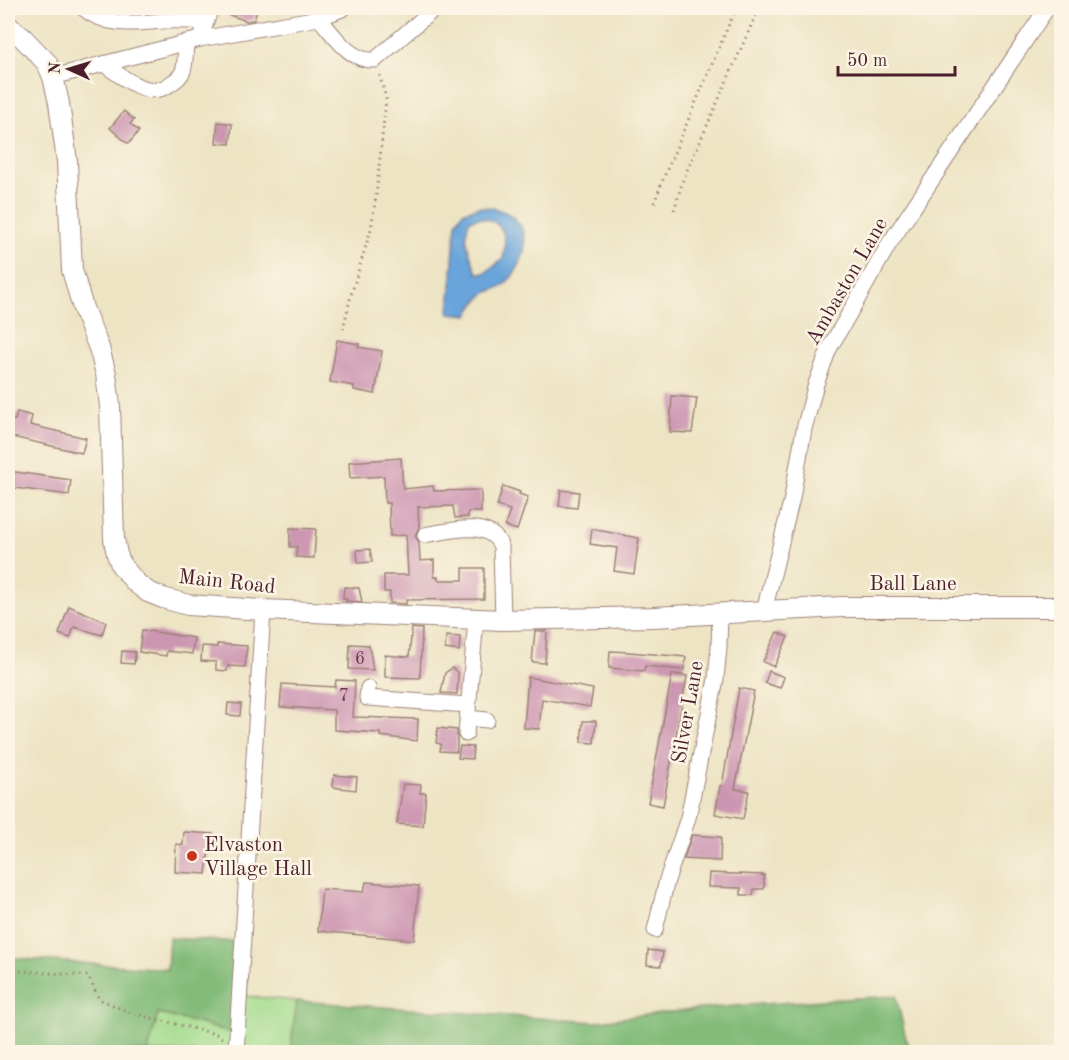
<svg xmlns="http://www.w3.org/2000/svg" width="1069" height="1060" font-family="'Old Standard TT',serif">
<style>
.green{fill:#a4dc8e;stroke:#777e5c;stroke-width:1.5}
.forest{fill:#83bc79;stroke:#666e52;stroke-width:1.5}
.water{fill:#69a5da;stroke:#5a6282;stroke-width:1.5;fill-rule:evenodd}
.building{fill:#cc95b1}
.lines{fill:none;stroke-linecap:round;stroke-linejoin:round}
.minor-casing{stroke:#9c8278;stroke-width:17}
.major-casing{stroke:#9c8278;stroke-width:22}
.path{stroke:#9c8278;stroke-width:3;stroke-dasharray:1.5 4.5;stroke-linecap:butt}
.minor{stroke:#fff;stroke-width:15}
.major{stroke:#fff;stroke-width:20}
.poi-dot{fill:#c8321e;stroke:#fcf5e5;stroke-width:2}
.labels{text-anchor:middle;stroke-width:5;stroke-linejoin:round;paint-order:stroke}
.number-label{font-size:18px;fill:#6a3c4c}
.street-label{font-size:21px;fill:#4a1f2b;stroke:#fcf5e5}
.poi-label{font-size:21px;fill:#4a1f2b;stroke:#fcf5e5;text-anchor:start}
</style>
<rect width="100%" height="100%" fill="#fcf5e5"/>
<filter id="ink" filterUnits="userSpaceOnUse"><feTurbulence type="fractalNoise" baseFrequency=".0167" numOctaves="2"/><feDisplacementMap in="SourceGraphic" scale="12" xChannelSelector="R" yChannelSelector="G"/><feConvolveMatrix kernelMatrix="1 2 1 2 8 2 1 2 1" color-interpolation-filters="sRGB"/></filter>
<filter id="wash" filterUnits="userSpaceOnUse"><feTurbulence type="fractalNoise" baseFrequency=".008" numOctaves="4" result="noise"/><feDisplacementMap in="SourceGraphic" scale="24" xChannelSelector="R" yChannelSelector="G"/><feGaussianBlur stdDeviation="1.35" result="paint"/><feColorMatrix in="noise" values="0 0 0 0 0 0 0 0 0 0 0 0 0 0 0 0 0 1.4 0 .05"/><feComposite in="paint" operator="in"/></filter>
<g filter="url(#wash)">
<rect width="100%" height="100%" fill="#ede4c4"/>
<!-- green -->
<path class="green" d="M8 958 247 975 246 996 297 1001 291 1045 313 1052H8Z"/>
<!-- forest -->
<g class="forest">
<path d="M169 938 238 942 231 1033 194 1022 158 1014 148 1052H8V958L167 969Z"/>
<path d="M896 996 909 1052H845L843 1049 822 1052H313L291 1046 297 1001 595 1022C695 1006 796 1002 896 996Z"/>
</g>
<!-- water -->
<path class="water" d="M478 207C484 208 491 207 496 209 535 220 530 259 506 283 501 288 492 290 486 293 478 298 473 307 468 315L449 313 456 223 463 212ZM478 218C504 220 508 236 503 259L485 273H477C471 256 461 237 470 220Z"/>
<g id="blocks">
<!-- building -->
<g class="building">
<path d="M221 8H258L254 20 247 21 220 12Z"/>
<path d="M124 111 134 120 130 124 139 131 130 142 127 143 110 128Z"/>
<path d="M218 122 232 124 230 144 216 143Z"/>
<path d="M337 340 359 344 358 347 382 351 375 394 354 390V386L330 382Z"/>
<path d="M672 396 697 398 692 433 670 432Z"/>
<path d="M17 412 32 416 30 425 86 438 82 453 8 436V418L15 420Z"/>
<path d="M401 458 403 489 433 486 434 491 481 490V512H468V517L455 518 453 506 418 507 419 527 415 536 419 543 420 561 434 560V577H438V580H463V568H484V599L406 600V604L390 603V592H384V575H408L406 535 390 536 389 503H385L384 476 350 478 349 462Z"/>
<path d="M8 471 71 480 69 495 8 487Z"/>
<path d="M503 486 520 492 519 494 528 497 517 530 505 526 510 510 497 506Z"/>
<path d="M561 490 579 492 577 508 559 506Z"/>
<path d="M290 528 316 529 314 558 296 557 297 547H290Z"/>
<path d="M592 529 639 538 634 574 614 571 617 548 590 544Z"/>
<path d="M370 549 372 562 358 563 357 550Z"/>
<path d="M344 587 359 588 362 602 346 601 347 599H343Z"/>
<path d="M69 606 106 622 102 635 74 627 70 638 59 634Z"/>
<path d="M412 628 422 629 420 678 385 677V655L409 657Z"/>
<path d="M142 630 194 638 192 654 167 651 166 656 139 652Z"/>
<path d="M535 631H547L545 663 532 662Z"/>
<path d="M777 632 788 637 774 667 763 662Z"/>
<path d="M446 636 460 637 459 651 445 649Z"/>
<path d="M217 644 247 646 245 667 228 666 227 671 216 670V662L201 661 202 646 217 647Z"/>
<path d="M350 644 369 645 373 670 349 669Z"/>
<path d="M122 651 135 652 134 664 121 663Z"/>
<path d="M610 651 629 652 686 657 684 670 645 666 644 671 609 668Z"/>
<path d="M452 668 458 673 457 694 441 693 445 673Z"/>
<path d="M769 671 784 677 780 688 765 683Z"/>
<path d="M672 674 687 676 663 806 648 803Z"/>
<path d="M528 677 593 689 590 707 542 699 539 729 524 728Z"/>
<path d="M336 680 355 681 353 717 418 719 417 741 380 736V733L334 730V710L280 707 282 684 335 687Z"/>
<path d="M739 688 754 691 735 789 749 791 743 819 715 814 720 786H722Z"/>
<path d="M228 703 241 704 240 716 227 715Z"/>
<path d="M583 721H596L594 743 581 742Z"/>
<path d="M438 728 457 730V752L440 751 441 744 436 743Z"/>
<path d="M460 746 473 747 472 759 458 758Z"/>
<path d="M334 775 357 777 356 790 333 787Z"/>
<path d="M403 784 421 785 420 793H426L423 826 397 824Z"/>
<path d="M184 832 214 834 213 849H209L206 874 175 872 176 844 183 845Z"/>
<path d="M692 835 721 837 720 861 684 859Z"/>
<path d="M709 873 764 875V889H754L753 895H741V888L708 887Z"/>
<path d="M366 882 419 886 414 940 318 931 322 889 364 892Z"/>
<path d="M648 950 663 952 661 966 647 965Z"/>
</g>
</g>
</g>
<g filter="url(#ink)">
<use href="#blocks" fill-opacity="0" stroke="#9c8278" stroke-width="1.5"/>
<g class="lines">
<defs>
<g id="minor">
<path d="M83 8C107 28 135 23 164 21 178 20 192 21 206 22"/>
<path d="M319 18C334 35 350 62 375 60L435 8"/>
<path d="M200 39 319 18 344 8"/>
<path d="M104 64C121 76 149 101 170 84 175 81 181 76 183 71 186 63 185 51 186 42"/>
<path d="M53 77 200 39 211 8"/>
<path d="M425 535C448 531 491 518 501 547L503 620"/>
<path d="M764 611 792 498 804 429 816 384 829 349 889 244 1047 8"/>
<path d="M368 688 367 698 468 705"/>
<path d="M467 718 487 720"/>
<path d="M466 734 476 619"/>
<path d="M655 930 667 880 688 818 716 679 719 647 720 613"/>
<path d="M236 1052 263 610"/>
</g>
<path id="major" d="M8 26 23 38 47 63 53 77 59 103 67 161 72 270 83 308 99 348 106 374 110 406 114 539 117 554 121 565 136 583 148 592 163 598 188 605 263 610 503 620 653 617 842 607H1062"/>
</defs>
<!-- minor casing -->
<use href="#minor" class="minor-casing"/>
<!-- major casing -->
<use href="#major" class="major-casing"/>
<!-- path -->
<g class="path">
<path d="M654 203 666 172 736 8"/>
<path d="M674 210 683 180 759 8"/>
<path d="M343 329 351 295 371 229 376 196 386 99 379 73"/>
<path d="M8 970 88 976 99 999 131 1013 216 1034 222 1038"/>
</g>
<!-- minor -->
<use href="#minor" class="minor"/>
<!-- major -->
<use href="#major" class="major"/>
</g>
</g>
<!-- markers -->
<circle class="poi-dot" cx="192" cy="856" r="6"/>
<g class="labels">
<!-- number labels -->
<g class="number-label">
<text x="360" y="664">6</text>
<text x="344" y="701">7</text>
</g>
<!-- street labels -->
<g class="street-label">
<text transform="translate(846 281) rotate(-60)" y="7">Ambaston Lane</text>
<text transform="translate(227 581) rotate(6)" y="7">Main Road</text>
<text x="913" y="590">Ball Lane</text>
<text transform="translate(687 712) rotate(-80)" y="7">Silver Lane</text>
</g>
<!-- poi labels -->
<g class="poi-label">
<text x="204" y="851">Elvaston<tspan x="204" dy="24">Village Hall</tspan></text>
</g>
</g>
<!-- margin -->
<rect width="1069" height="1060" fill="none" stroke="#fcf5e5" stroke-width="30"/>
<!-- north arrow -->
<g transform="translate(69 69) rotate(274)" stroke="#fcf5e5" stroke-width="4.5" paint-order="stroke">
<path d="M0-4.5L10 22L0 15L-10 22Z" fill="#4a1f2b"/>
<text y="-9" font-size="16" font-weight="bold" text-anchor="middle" fill="#4a1f2b">N</text>
</g>
<!-- scale -->
<path d="M838 66v9h117v-9" fill="none" stroke="#4a1f2b" stroke-width="3"/>
<text x="847" y="66" font-size="18" fill="#4a1f2b" stroke="#fcf5e5" stroke-width="4.5" paint-order="stroke">50 m</text>
</svg>
